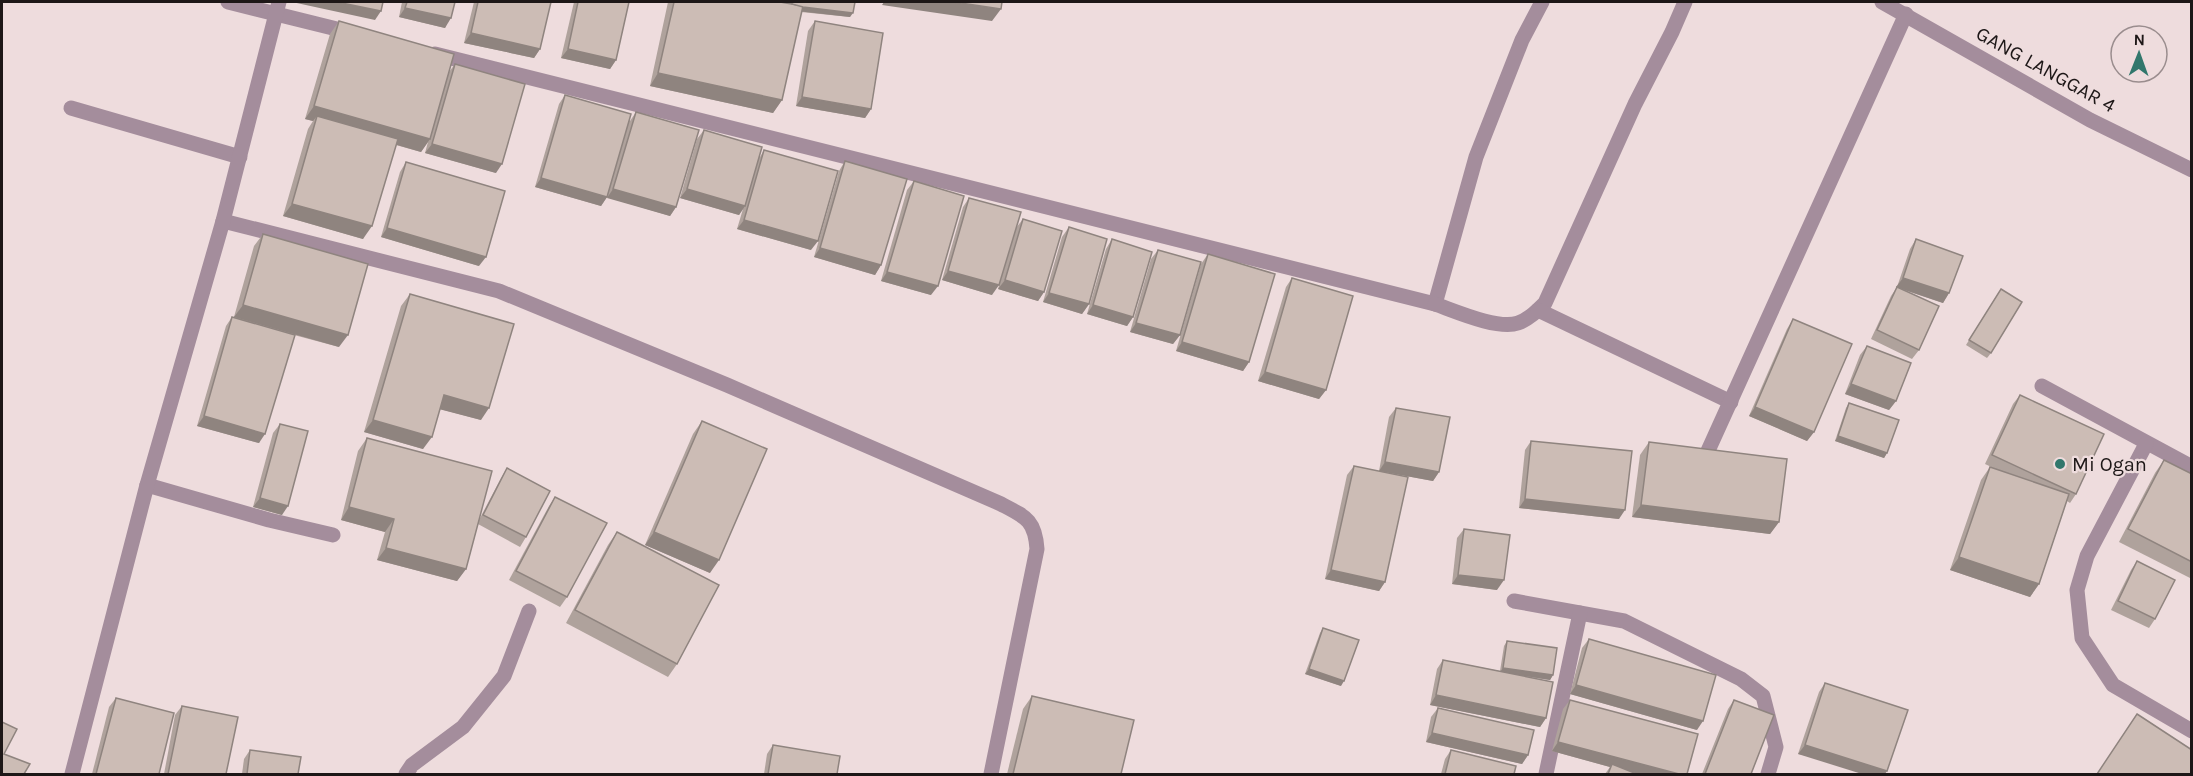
<svg xmlns="http://www.w3.org/2000/svg" width="2193" height="776" font-family="Karla,sans-serif">
<style>
.lines{fill:none;stroke-linecap:round;stroke-linejoin:round}
.minor{stroke:#a48d9c;stroke-width:15}
.wall{fill:#afa29c}
.shaded-wall{fill:#8f847f}
.building{fill:#ccbcb5;stroke:#8f847f;stroke-width:1.5}
.poi-dot{fill:#31776c;stroke:#eedcdd;stroke-width:2}
.labels{text-anchor:middle;stroke-width:4.5;stroke-linejoin:round;paint-order:stroke}
.street-label{font-size:20px;fill:#1d1717;stroke:#eedcdd}
.poi-label{font-size:20px;fill:#1d1717;stroke:#eedcdd;text-anchor:start}
</style>
<rect width="100%" height="100%" fill="#eedcdd"/>
<g class="lines">
<!-- minor -->
<g class="minor">
<path d="M228 2 353 33"/>
<path d="M1882 2 2090 120 2192 170"/>
<path d="M435 54 1435 304 1476 157 1522 40 1542 2"/>
<path d="M71 108 240 157"/>
<path d="M223 221 499 291 727 385 1001 504C1026 517 1035 520 1037 549L991 774"/>
<path d="M1435 304C1455 311 1498 330 1518 323 1529 319 1537 311 1545 303L1635 104 1672 32 1685 2"/>
<path d="M1538 310 1731 402"/>
<path d="M2042 386 2192 467"/>
<path d="M2146 444 2087 556 2077 590 2082 638 2113 685 2192 731"/>
<path d="M1707 453 1906 14"/>
<path d="M147 485 269 520 333 535"/>
<path d="M1514 601 1624 621 1741 679 1763 696 1776 747 1768 774"/>
<path d="M72 774 147 485 223 221 279 2"/>
<path d="M406 774 412 765 463 727 504 676 529 611"/>
<path d="M1546 774 1580 613"/>
</g>
</g>
<!-- wall -->
<g class="wall">
<path d="M402 2H455L445 28 399 17Z"/>
<path d="M474 2H551L540 49 534 58 464 43Z"/>
<path d="M574 2H629L616 60 610 69 561 58Z"/>
<path d="M668 2H780L789 3V2H855L850 17 801 12 782 100 773 113 650 86Z"/>
<path d="M339 21 449 72 455 64 496 173 425 153 428 142 421 152 396 145 363 239 283 216 308 129 313 121 305 119 330 34Z"/>
<path d="M815 21 871 109 865 118 796 106 808 31Z"/>
<path d="M565 95 630 121 636 112 676 207 670 216 607 197 601 206 535 187 559 104Z"/>
<path d="M704 130 760 157 764 150 811 250 737 229 743 209 739 215 680 198 697 139Z"/>
<path d="M845 161 881 265 875 275 814 257 839 171Z"/>
<path d="M406 162 479 266 381 237 400 172Z"/>
<path d="M914 181 931 295 881 281 907 190Z"/>
<path d="M969 198 992 295 942 280 963 207Z"/>
<path d="M1023 219 1044 292 1038 301 998 289 1016 228Z"/>
<path d="M1069 227 1089 304 1082 314 1043 302 1062 237Z"/>
<path d="M263 234 339 347 294 335 259 443 197 426 226 326 232 317H234L254 246Z"/>
<path d="M1112 239 1133 317 1127 326 1087 314 1106 249Z"/>
<path d="M1916 239 1949 293 1943 303 1904 290 1919 350 1912 359 1871 339 1891 296 1897 287 1910 249Z"/>
<path d="M1158 250 1180 335 1173 344 1130 332 1151 259Z"/>
<path d="M1208 254 1249 362 1243 371 1176 351 1201 264Z"/>
<path d="M1292 278 1326 390 1319 399 1258 381 1286 287Z"/>
<path d="M2001 289 1991 353 1987 358 1966 345Z"/>
<path d="M410 294 481 420 440 409 423 449 364 432 401 306Z"/>
<path d="M1793 319 1814 432 1807 441 1749 416 1787 329Z"/>
<path d="M1867 346 1896 401 1889 410 1845 394 1860 355Z"/>
<path d="M2020 395 2076 494 2070 503 2067 501 2039 584 2030 597 1950 570 1981 480 1990 467 2000 471 1985 464 2013 404Z"/>
<path d="M1849 403 1887 453 1884 458 1835 441 1846 408Z"/>
<path d="M1396 408 1439 472 1433 481 1379 471 1389 417Z"/>
<path d="M702 421 710 573 645 545 693 434Z"/>
<path d="M280 424 282 515 253 507 273 433Z"/>
<path d="M367 438 479 520 501 478 507 468 526 537 520 547 478 524 466 569 457 581 377 560 385 532 341 520 358 451Z"/>
<path d="M1531 441 1619 519 1519 508 1525 450Z"/>
<path d="M1649 442 1779 522 1770 534 1632 517 1640 455Z"/>
<path d="M2164 460 2192 474V579L2119 542 2155 473Z"/>
<path d="M1354 466 1385 582 1379 591 1325 579 1347 475Z"/>
<path d="M555 497 567 597 560 607 509 580 549 506Z"/>
<path d="M1464 529 1497 590 1452 584 1457 538Z"/>
<path d="M617 532 677 664 668 677 566 623 608 545Z"/>
<path d="M2137 561 2155 619 2149 628 2111 610 2131 570Z"/>
<path d="M1323 628 1341 686 1305 674 1320 633Z"/>
<path d="M1589 639 1697 730 1570 694 1582 648Z"/>
<path d="M1507 641 1553 675 1550 680 1520 676 1546 718 1540 727 1430 705 1437 669 1443 660 1500 671 1504 646Z"/>
<path d="M1825 683 1887 771 1798 754 1819 692Z"/>
<path d="M1032 696 1121 774H1007L1023 709Z"/>
<path d="M116 698 159 774H92L109 707Z"/>
<path d="M1570 700 1632 772 1637 774H1605L1610 767 1552 751 1563 709Z"/>
<path d="M1734 700 1751 774H1702L1728 709Z"/>
<path d="M182 706 226 774H164L175 715Z"/>
<path d="M1438 708 1528 755 1522 764 1426 742 1431 717Z"/>
<path d="M773 745 837 774H764L767 754Z"/>
<path d="M250 750 298 774H242L244 759Z"/>
<path d="M1451 750 1514 774H1441L1445 759Z"/>
</g>
<!-- shaded-wall -->
<g class="shaded-wall">
<path d="M292 2H337L381 11 375 20Z"/>
<path d="M884 2H954L1001 9 992 21 882 5Z"/>
<path d="M791 5 853 13 850 17 788 10Z"/>
<path d="M405 8 451 18 445 28 399 17Z"/>
<path d="M471 33 540 49 534 58 464 43Z"/>
<path d="M568 49 616 60 610 69 561 58Z"/>
<path d="M658 73 782 100 773 113 650 86Z"/>
<path d="M802 97 871 109 865 118 796 106Z"/>
<path d="M314 106 430 139 421 152 315 121 317 116 313 121 305 119Z"/>
<path d="M432 144 502 164 496 173 425 153Z"/>
<path d="M541 178 607 197 601 206 535 187Z"/>
<path d="M613 189 676 207 670 216 607 198Z"/>
<path d="M687 189 745 206 739 215 680 198Z"/>
<path d="M292 204 372 226 363 239 283 216Z"/>
<path d="M744 220 818 241 811 250 737 229Z"/>
<path d="M387 228 486 257 479 266 381 237Z"/>
<path d="M820 248 881 265 875 275 814 257Z"/>
<path d="M948 271 999 285 992 295 942 280Z"/>
<path d="M887 272 938 286 931 295 881 281Z"/>
<path d="M1903 278 1949 293 1943 303 1896 287Z"/>
<path d="M1005 280 1044 292 1038 301 998 289Z"/>
<path d="M1049 293 1089 304 1082 314 1043 302Z"/>
<path d="M243 305 348 335 339 347 234 317Z"/>
<path d="M1093 305 1133 317 1127 326 1087 314Z"/>
<path d="M1136 323 1180 335 1173 344 1130 332Z"/>
<path d="M1182 342 1249 362 1243 371 1176 351Z"/>
<path d="M1265 372 1326 390 1319 399 1258 381Z"/>
<path d="M1851 384 1896 401 1889 410 1845 394Z"/>
<path d="M444 395 489 408 481 420 435 408Z"/>
<path d="M1755 407 1814 432 1807 441 1749 416Z"/>
<path d="M204 416 265 434 259 443 197 426Z"/>
<path d="M373 420 432 437 423 449 364 432Z"/>
<path d="M1838 436 1887 453 1884 458 1835 441Z"/>
<path d="M1385 462 1439 472 1433 481 1379 471Z"/>
<path d="M260 498 288 506 282 515 253 507Z"/>
<path d="M1525 499 1625 510 1619 519 1519 508Z"/>
<path d="M1641 505 1779 522 1770 534 1632 517Z"/>
<path d="M349 507 394 519 385 532 341 520Z"/>
<path d="M654 532 719 560 710 573 645 545Z"/>
<path d="M386 548 466 569 457 581 377 560Z"/>
<path d="M1959 557 2039 584 2030 597 1950 570Z"/>
<path d="M1331 570 1385 582 1379 591 1325 579Z"/>
<path d="M1458 575 1504 580 1497 590 1452 584Z"/>
<path d="M1503 668 1553 675 1550 680 1500 672Z"/>
<path d="M1309 669 1344 681 1341 686 1305 674Z"/>
<path d="M1576 685 1703 721 1697 730 1570 694Z"/>
<path d="M1436 695 1546 718 1540 727 1430 705Z"/>
<path d="M1432 733 1528 755 1522 764 1426 742Z"/>
<path d="M1558 742 1679 774H1639L1611 767 1612 764 1610 767 1552 751Z"/>
<path d="M1805 745 1887 771 1885 774H1862L1798 754Z"/>
</g>
<!-- building -->
<g class="building">
<path d="M337 2H383L381 11Z"/>
<path d="M407 2H455L451 18 405 8Z"/>
<path d="M478 2H551L540 49 471 33Z"/>
<path d="M578 2H629L616 60 568 49Z"/>
<path d="M674 2H780L803 6 782 100 658 73Z"/>
<path d="M792 2H855L853 13 803 7 792 4Z"/>
<path d="M954 2H1002L1001 9Z"/>
<path d="M339 21 454 54 430 139 314 106Z"/>
<path d="M815 21 883 33 871 109 802 97Z"/>
<path d="M455 64 525 84 502 164 432 144Z"/>
<path d="M565 95 631 114 607 197 541 178Z"/>
<path d="M636 112 699 130 676 207 613 189Z"/>
<path d="M317 116 398 139 372 226 292 204Z"/>
<path d="M704 130 762 147 745 206 687 189Z"/>
<path d="M764 150 838 171 818 241 744 220Z"/>
<path d="M845 161 907 179 881 265 820 248Z"/>
<path d="M406 162 505 191 486 257 387 228Z"/>
<path d="M914 181 964 196 938 286 887 272Z"/>
<path d="M969 198 1021 212 999 285 948 271Z"/>
<path d="M1023 219 1062 231 1044 292 1005 280Z"/>
<path d="M1069 227 1107 239 1089 304 1049 293Z"/>
<path d="M263 234 368 264 348 335 243 305Z"/>
<path d="M1112 239 1152 252 1133 317 1093 305Z"/>
<path d="M1916 239 1963 256 1949 293 1903 278Z"/>
<path d="M1158 250 1201 262 1180 335 1136 323Z"/>
<path d="M1208 254 1275 274 1249 362 1182 342Z"/>
<path d="M1292 278 1353 296 1326 390 1265 372Z"/>
<path d="M1897 287 1939 306 1919 350 1877 330Z"/>
<path d="M2001 289 2022 302 1991 353 1969 340Z"/>
<path d="M410 294 514 324 489 408 444 395 432 437 373 420Z"/>
<path d="M232 317 295 335 265 434 204 416Z"/>
<path d="M1793 319 1852 344 1814 432 1755 407Z"/>
<path d="M1867 346 1911 363 1896 401 1851 384Z"/>
<path d="M2020 395 2104 434 2076 494 1992 455Z"/>
<path d="M1849 403 1899 420 1887 453 1838 436Z"/>
<path d="M1396 408 1450 417 1439 472 1385 462Z"/>
<path d="M702 421 767 449 719 560 654 532Z"/>
<path d="M280 424 308 431 288 506 260 498Z"/>
<path d="M367 438 492 471 466 569 386 548 394 519 349 507Z"/>
<path d="M1531 441 1632 451 1625 510 1525 499Z"/>
<path d="M1649 442 1787 459 1779 522 1641 505Z"/>
<path d="M2164 460 2192 474V562L2128 529Z"/>
<path d="M1354 466 1408 477 1385 582 1331 570Z"/>
<path d="M1990 467 2069 494 2039 584 1959 557Z"/>
<path d="M507 468 550 491 526 537 483 515Z"/>
<path d="M555 497 607 523 567 597 516 571Z"/>
<path d="M1464 529 1510 535 1504 580 1458 575Z"/>
<path d="M617 532 719 585 677 664 575 610Z"/>
<path d="M2137 561 2175 580 2155 619 2118 601Z"/>
<path d="M1323 628 1359 640 1344 681 1309 669Z"/>
<path d="M1589 639 1716 675 1703 721 1576 685Z"/>
<path d="M1507 641 1557 648 1553 675 1503 668Z"/>
<path d="M1443 660 1553 682 1546 718 1436 695Z"/>
<path d="M1825 683 1908 710 1887 771 1805 745Z"/>
<path d="M1032 696 1134 720 1121 774H1013Z"/>
<path d="M116 698 174 713 159 774H96Z"/>
<path d="M1570 700 1698 734 1687 774H1679L1558 742Z"/>
<path d="M1734 700 1774 715 1751 774H1705Z"/>
<path d="M182 706 238 717 226 774H168Z"/>
<path d="M1438 708 1534 730 1528 755 1432 733Z"/>
<path d="M2137 714 2192 750V774H2097Z"/>
<path d="M2 722 17 729 4 754 30 764 24 774H2Z"/>
<path d="M773 745 840 756 837 774H768Z"/>
<path d="M250 750 301 757 298 774H247Z"/>
<path d="M1451 750 1516 766 1514 774H1445Z"/>
<path d="M1612 764 1637 774H1608Z"/>
</g>
<!-- markers -->
<circle class="poi-dot" cx="2060" cy="464" r="6"/>
<g class="labels">
<!-- street labels -->
<g class="street-label">
<text transform="translate(2046 69) rotate(29)" y="7">GANG LANGGAR 4</text>
</g>
<!-- poi labels -->
<g class="poi-label">
<text x="2072" y="471">Mi Ogan</text>
</g>
</g>
<!-- border -->
<rect width="2193" height="776" fill="none" stroke="#1d1717" stroke-width="6"/>
<!-- north arrow -->
<g transform="translate(2139 54) rotate(1)"><circle r="28" fill="#eedcdd" stroke="#9a8d8e" stroke-width="1.5"/>
<path d="M0-4.5L10 22L0 15L-10 22Z" fill="#31776c"/>
<text y="-9" font-size="16" font-weight="bold" text-anchor="middle" fill="#1d1717">N</text>
</g>
</svg>
